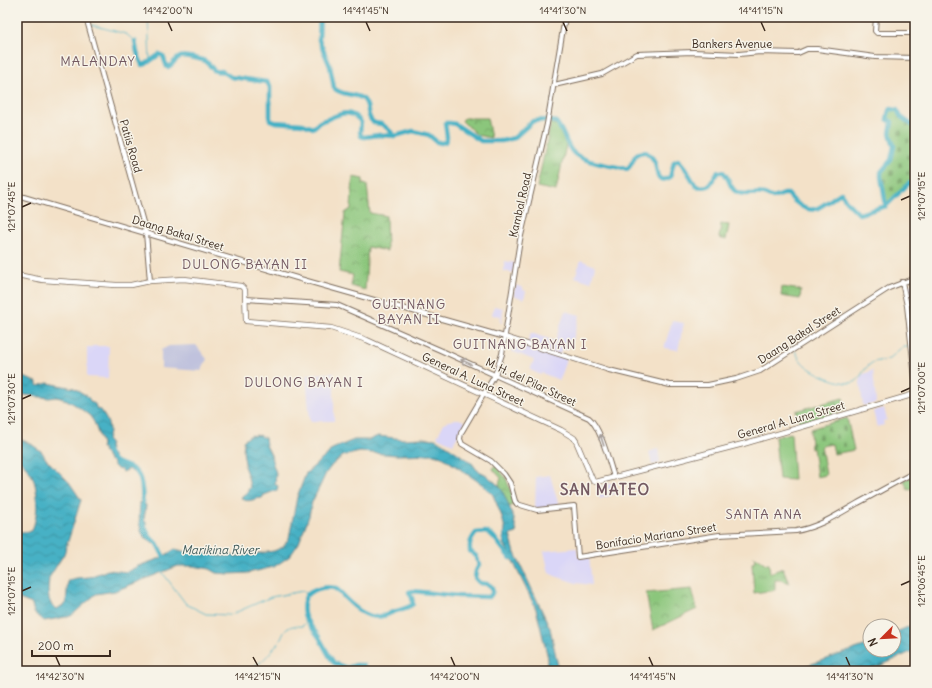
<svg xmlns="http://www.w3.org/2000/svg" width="932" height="688" font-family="Delius,sans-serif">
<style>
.built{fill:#dad6f7}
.industrial{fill:#c0c2dd}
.grass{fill:url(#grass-tufts);stroke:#63784d}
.cemetery{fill:url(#cemetery-stones);stroke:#63784d}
.park{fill:url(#park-crowns);stroke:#63784d}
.garden{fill:#8bc67c;stroke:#63784d}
.water{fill:url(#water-waves);stroke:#416e72}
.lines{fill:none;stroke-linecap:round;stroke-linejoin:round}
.stream{stroke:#47b1c5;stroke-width:1}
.river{stroke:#47b1c5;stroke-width:4.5}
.secondary-casing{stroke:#7b6a5a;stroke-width:6}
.primary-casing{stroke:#7b6a5a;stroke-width:6}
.secondary{stroke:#fff;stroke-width:4}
.primary{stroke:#fff;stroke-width:4.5}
.oneway{stroke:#a79f9a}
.ticks{fill:none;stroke:#3b2a1e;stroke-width:1.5}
.labels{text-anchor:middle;stroke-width:3;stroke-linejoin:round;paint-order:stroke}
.street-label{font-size:11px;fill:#3b2a1e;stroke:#f7f3e8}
.water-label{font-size:12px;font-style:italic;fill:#3f5958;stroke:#f7f3e8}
.quarter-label{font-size:13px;letter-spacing:1px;fill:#745a62;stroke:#f7f3e8}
.district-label{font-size:15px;font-weight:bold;letter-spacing:1px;fill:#745a62;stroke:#f7f3e8}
.neatline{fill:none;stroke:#3b2a1e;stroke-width:1.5}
.ticks-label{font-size:10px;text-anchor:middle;fill:#3b2a1e}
</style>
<defs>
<pattern id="grass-tufts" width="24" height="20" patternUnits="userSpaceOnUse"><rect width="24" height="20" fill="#8bc67c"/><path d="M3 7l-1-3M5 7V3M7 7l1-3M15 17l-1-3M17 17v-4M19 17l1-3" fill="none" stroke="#73a165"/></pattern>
<pattern id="cemetery-stones" width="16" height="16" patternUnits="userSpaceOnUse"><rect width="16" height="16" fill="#8bc67c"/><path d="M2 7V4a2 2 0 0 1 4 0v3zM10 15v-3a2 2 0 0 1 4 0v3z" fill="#73a165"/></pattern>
<pattern id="park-crowns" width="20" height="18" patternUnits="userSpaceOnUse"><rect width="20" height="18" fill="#8bc67c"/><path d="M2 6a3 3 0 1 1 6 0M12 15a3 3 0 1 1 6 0" fill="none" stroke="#73a165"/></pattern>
<pattern id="water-waves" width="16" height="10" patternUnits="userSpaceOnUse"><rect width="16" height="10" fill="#47b1c5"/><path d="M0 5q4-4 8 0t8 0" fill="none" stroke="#3c909f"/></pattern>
</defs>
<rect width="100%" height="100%" fill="#f7f3e8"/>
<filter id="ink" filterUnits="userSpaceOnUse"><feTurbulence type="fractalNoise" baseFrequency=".025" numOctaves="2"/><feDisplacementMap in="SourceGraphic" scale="8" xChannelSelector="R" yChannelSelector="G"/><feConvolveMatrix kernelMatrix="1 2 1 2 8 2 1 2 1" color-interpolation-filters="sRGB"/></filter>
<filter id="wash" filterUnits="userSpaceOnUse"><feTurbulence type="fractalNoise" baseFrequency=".012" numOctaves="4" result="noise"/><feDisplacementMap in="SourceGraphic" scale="16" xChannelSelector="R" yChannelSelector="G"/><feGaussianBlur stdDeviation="0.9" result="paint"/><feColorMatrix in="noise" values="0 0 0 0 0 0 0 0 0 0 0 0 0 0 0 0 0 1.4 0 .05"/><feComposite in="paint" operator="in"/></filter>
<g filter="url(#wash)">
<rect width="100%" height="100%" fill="#f3e1c8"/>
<!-- built -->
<g class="built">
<path d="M581 260 595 266 591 282 575 277Z"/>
<path d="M505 261 515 263 513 273 503 271Z"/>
<path d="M915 283V304H909L907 286Z"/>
<path d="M516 285 523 288V290L526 291 524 299 513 295Z"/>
<path d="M494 306 503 308 502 323 500 322 501 316 492 315Z"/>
<path d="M565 311 580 315 571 345 567 350 562 348 560 354 527 344 531 333 555 341Z"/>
<path d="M672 321 684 323 678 350 664 348Z"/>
<path d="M514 342 567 357 559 380 542 373 541 375 530 370 534 360 511 351Z"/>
<path d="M92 346H109L108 378 87 377V348H92Z"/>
<path d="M873 370 876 403 863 406 860 382 862 375Z"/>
<path d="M334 373V421H310L306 376 308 374Z"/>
<path d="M884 408 887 420 883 421 884 425 877 427 873 411Z"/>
<path d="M455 419H459L466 422 453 444 437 437 444 423Z"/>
<path d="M658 449 660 463 652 465 649 452Z"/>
<path d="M550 475 559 506 539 509 535 508 536 477Z"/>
<path d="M612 483 615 494 600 499 597 487Z"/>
<path d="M577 548 578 557 589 556 592 585 576 583 555 576 549 573 544 551Z"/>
</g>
<!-- industrial -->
<path class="industrial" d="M196 345 207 359 201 371 161 368V350L169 346Z"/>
<!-- grass -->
<g class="grass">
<path d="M551 123 558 126 566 145 556 191 537 187Z"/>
<path d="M782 287 801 290 800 299 781 296Z"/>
<path d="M754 556 766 564H769L770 573 783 568 789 583 782 580H775V590L754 593 752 563 755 562Z"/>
</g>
<!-- cemetery -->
<g class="cemetery">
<path d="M891 109 897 110 901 117 915 127V182L908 184 886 206 881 177V172L891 160 894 146 890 133 892 122 887 119 889 111Z"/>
<path d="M843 398 846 410 800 424 796 411Z"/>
<path d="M847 418 854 450 834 454 832 444 821 446 826 475 817 477 813 448 811 449 810 429Z"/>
<path d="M915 475V488L908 490 904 480Z"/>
</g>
<!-- park -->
<g class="park">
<path d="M464 118H487L491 138 477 135 462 121Z"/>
<path d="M353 177 363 179V184L367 185 370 213 386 216 387 251 368 247 365 290 351 286 353 275 339 272 345 213 351 209Z"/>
<path d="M721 224 729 225 726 240 719 238Z"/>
<path d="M495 465 506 478 515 504 509 507 499 484 501 478 493 469Z"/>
<path d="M692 589 697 609 653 630 646 593Z"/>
</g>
<!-- garden -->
<path class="garden" d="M791 433 794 480 779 479 775 437Z"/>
<!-- water -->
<g class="water">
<path d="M17 375 37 382V385L38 386 48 383 74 388 87 396 91 402 95 404 97 410 99 409C107 418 112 428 107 440L110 443 109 446 110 450 108 449 107 453 113 455V462L122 467H131V470L134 473 129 469 123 472 121 470 117 469 112 463 113 462 108 459 105 452 103 451 104 448H101L102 444 94 422 90 416 77 406 67 400 57 397 49 398 17 394Z"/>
<path d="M251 435 254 436 256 435 259 436V435L265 438 266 445 271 455 272 461 276 473 275 484 278 486 277 490 264 495 262 498C254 498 248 504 241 498L248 492V490L250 487 248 477 244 466 245 463 243 451 244 443 243 441Z"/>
<path d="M378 436 403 439 423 438 435 439 443 443 472 463 477 470 485 474 497 484 502 490 513 515 517 533 510 535 515 553 550 628 559 671H546L545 668 548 658 536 609 505 545 503 539 505 529 502 517 493 495 483 485 441 456 433 454 397 455 360 452 343 456 332 465 326 473 321 484 312 502 309 516 299 543 290 556 274 567 248 573 229 574 217 573 210 569 193 566H178L115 591 96 594 71 616 44 621 34 613 32 604 17 598V530L21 532 32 531C38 514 40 489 30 472 27 467 22 462 17 458V438L31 444 42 452 46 459 69 482 81 500 64 554 49 578 48 591 49 599 52 606 57 609 66 603 68 580 77 578 89 577 108 570 127 572 138 566 161 558 175 549 187 552H198L219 556H240L274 551 283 547 289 538 297 497 306 473 327 455 332 449 354 440H369Z"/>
<path d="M139 502 142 505 145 504 146 505 144 520 147 524 146 526 144 525 143 526C146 531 147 533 149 538L154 542 153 544C151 541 147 540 144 537 138 528 139 513 140 505L141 506Z"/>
<path d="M915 624V650L880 666 861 671H791L870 644V650H894V633Z"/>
</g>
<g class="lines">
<!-- stream -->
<g class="stream">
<path d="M148 17 150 61"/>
<path d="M92 25 126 34 135 41"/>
<path d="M790 340 794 348"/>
<path d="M795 351C797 354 799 359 802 362 810 372 844 387 855 382 860 379 864 369 869 365 876 359 883 362 889 359 894 356 897 350 903 347H909"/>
<path d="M162 572 186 604 206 614 230 615 271 597 303 591 308 594"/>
<path d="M254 666C264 662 272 650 279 642 283 637 283 630 290 627 293 625 298 627 302 626L307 622"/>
</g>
<!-- river -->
<g class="river">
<path d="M320 17 319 40 330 66 334 88C341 96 355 93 363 99 370 105 366 115 372 121 375 124 377 123 381 124 386 126 391 132 395 136"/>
<path d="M135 41 137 52 142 65 146 64 160 54 163 56 167 67H168C173 65 175 59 180 57 183 55 201 59 205 61 213 65 210 73 222 71L231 77 267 82 270 87V120L275 122 303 124 313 128C316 126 318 123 320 122 323 120 327 120 330 118 342 113 351 109 361 122L360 132 361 136 364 137 379 135 395 136 413 131 429 135 437 142 441 143 445 142 447 137 445 123H450L455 124 481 141H502L514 138 533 121 547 120"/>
<path d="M551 121 556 122C563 130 565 141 571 150 578 162 614 166 627 169 636 162 631 151 646 152 650 155 653 158 655 162 657 170 656 186 670 177L674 162 678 160C687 168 690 177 696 186 714 189 709 182 718 172H723C729 177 729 186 735 191 743 197 755 192 764 194 767 195 770 197 773 198L784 194H788C793 201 805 212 815 209 821 208 835 196 841 193L846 201 859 214 886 206 899 193"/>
<path d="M902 190 908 184 915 182"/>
<path d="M886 206 881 177V172L891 160 894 146 890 133 892 122 887 119 889 111 891 109 897 110 901 117 915 127"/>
<path d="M105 446C115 472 125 459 137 473 143 479 143 501 142 510"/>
<path d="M142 521 149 536 157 544 166 561"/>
<path d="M367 671 363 665H356L347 668 334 663C328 655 324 646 319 637 310 624 301 619 304 602 305 596 308 593 313 591 319 588 328 586 334 588 340 590 341 594 345 598 354 607 368 620 382 616 386 616 390 613 393 612 399 610 409 608 413 604L412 598 409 592 413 591 458 596 489 597C494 593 494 586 487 584 484 583 483 584 480 583 478 582 477 580 475 578L476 571 479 565 476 556 470 551C469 543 471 539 476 533L486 532 493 536 510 558"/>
</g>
</g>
</g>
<g filter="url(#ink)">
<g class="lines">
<defs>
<g id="secondary">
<path d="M86 17 146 233 150 281"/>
<path d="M565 17 547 124 520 240 502 354 495 375 461 433 460 439 462 444 491 461 504 474 510 483 515 501 517 504 537 510 574 506 578 557 719 535 796 531C819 527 837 515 858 503 877 493 896 482 915 472"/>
<path d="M876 17 875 31 877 33H915"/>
<path d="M554 85 602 74 637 54 693 52 739 54 760 52 798 53 807 49H817L875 57 915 58"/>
<path d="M17 195 307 281 505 337 609 370 670 385H708L736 379 760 371 889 288 915 278"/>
<path d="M902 282 907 306 915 378"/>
<path d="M246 299 337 305 440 350 589 418C601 428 609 462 614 477"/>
</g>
<path id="primary" d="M17 275 43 280 116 285H131L150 281 184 279 241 286 245 290 246 321 331 328 367 340 561 430 574 438 576 441 593 481 596 482 743 444 915 394"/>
</defs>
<!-- secondary casing -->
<use href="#secondary" class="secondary-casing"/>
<!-- primary casing -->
<use href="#primary" class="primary-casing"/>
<!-- secondary -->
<use href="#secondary" class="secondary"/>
<!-- primary -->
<use href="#primary" class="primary"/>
</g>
<!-- one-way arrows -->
<defs><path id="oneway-shaft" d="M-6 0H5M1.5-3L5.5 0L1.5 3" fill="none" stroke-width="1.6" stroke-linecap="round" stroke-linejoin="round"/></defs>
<g class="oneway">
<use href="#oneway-shaft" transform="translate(466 362) rotate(-155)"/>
<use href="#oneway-shaft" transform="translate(602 440) rotate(-108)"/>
</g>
</g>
<!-- ticks -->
<path class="ticks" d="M168 22 172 31M366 22 370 31M563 22 567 31M761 22 765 31M901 200 910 196M22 207 31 203M901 392 910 388M22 399 31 395M901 585 910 581M22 591 31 587M56 657 60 666M253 657 258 666M451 657 455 666M649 657 653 666M846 657 850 666"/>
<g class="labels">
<!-- street labels -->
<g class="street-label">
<text x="732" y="48">Bankers Avenue</text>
<text transform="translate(131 146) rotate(74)" y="4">Patiis Road</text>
<text transform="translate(520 205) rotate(-77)" y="4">Kambal Road</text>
<text transform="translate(178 233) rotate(17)" y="4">Daang Bakal Street</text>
<text transform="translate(799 335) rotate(-33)" y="4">Daang Bakal Street</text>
<text transform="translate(473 379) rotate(25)" y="4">General A. Luna Street</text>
<text transform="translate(531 382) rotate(25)" y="4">M. H. del Pilar Street</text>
<text transform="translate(791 420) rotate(-16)" y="4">General A. Luna Street</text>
<text transform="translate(656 536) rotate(-9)" y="4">Bonifacio Mariano Street</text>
</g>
<!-- water labels -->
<g class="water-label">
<text x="220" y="554">Marikina River</text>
</g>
<!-- quarter labels -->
<g class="quarter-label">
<text x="98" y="66">MALANDAY</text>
<text x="245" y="269">DULONG BAYAN II</text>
<text x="409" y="309">GUITNANG<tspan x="409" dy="15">BAYAN II</tspan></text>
<text x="520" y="349">GUITNANG BAYAN I</text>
<text x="304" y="387">DULONG BAYAN I</text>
<text x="764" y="519">SANTA ANA</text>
</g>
<!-- district labels -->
<g class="district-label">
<text x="605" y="495">SAN MATEO</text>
</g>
</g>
<!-- margin -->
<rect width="932" height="688" fill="none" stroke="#f7f3e8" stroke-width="44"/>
<!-- north arrow -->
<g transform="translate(882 638) rotate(246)"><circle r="19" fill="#f7f3e8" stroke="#aca397"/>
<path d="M0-3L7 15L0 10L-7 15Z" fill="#c8321e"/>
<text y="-6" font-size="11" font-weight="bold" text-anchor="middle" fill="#3b2a1e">N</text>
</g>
<!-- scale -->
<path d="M32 650v6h78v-6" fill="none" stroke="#3b2a1e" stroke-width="2"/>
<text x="38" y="650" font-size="12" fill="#3b2a1e" stroke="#f7f3e8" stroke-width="3" paint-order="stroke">200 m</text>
<rect x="22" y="22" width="888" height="644" class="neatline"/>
<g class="ticks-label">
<text x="168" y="14">14°42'00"N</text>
<text x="366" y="14">14°41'45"N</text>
<text x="563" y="14">14°41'30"N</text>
<text x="761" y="14">14°41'15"N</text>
<text transform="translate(921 196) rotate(-90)" y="4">121°07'15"E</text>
<text transform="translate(11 207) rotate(-90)" y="4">121°07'45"E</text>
<text transform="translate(921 388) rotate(-90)" y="4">121°07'00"E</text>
<text transform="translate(11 399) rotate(-90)" y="4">121°07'30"E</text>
<text transform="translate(921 581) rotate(-90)" y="4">121°06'45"E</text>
<text transform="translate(11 591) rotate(-90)" y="4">121°07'15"E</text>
<text x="60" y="680">14°42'30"N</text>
<text x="258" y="680">14°42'15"N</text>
<text x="455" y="680">14°42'00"N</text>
<text x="653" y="680">14°41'45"N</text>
<text x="850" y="680">14°41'30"N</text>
</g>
</svg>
